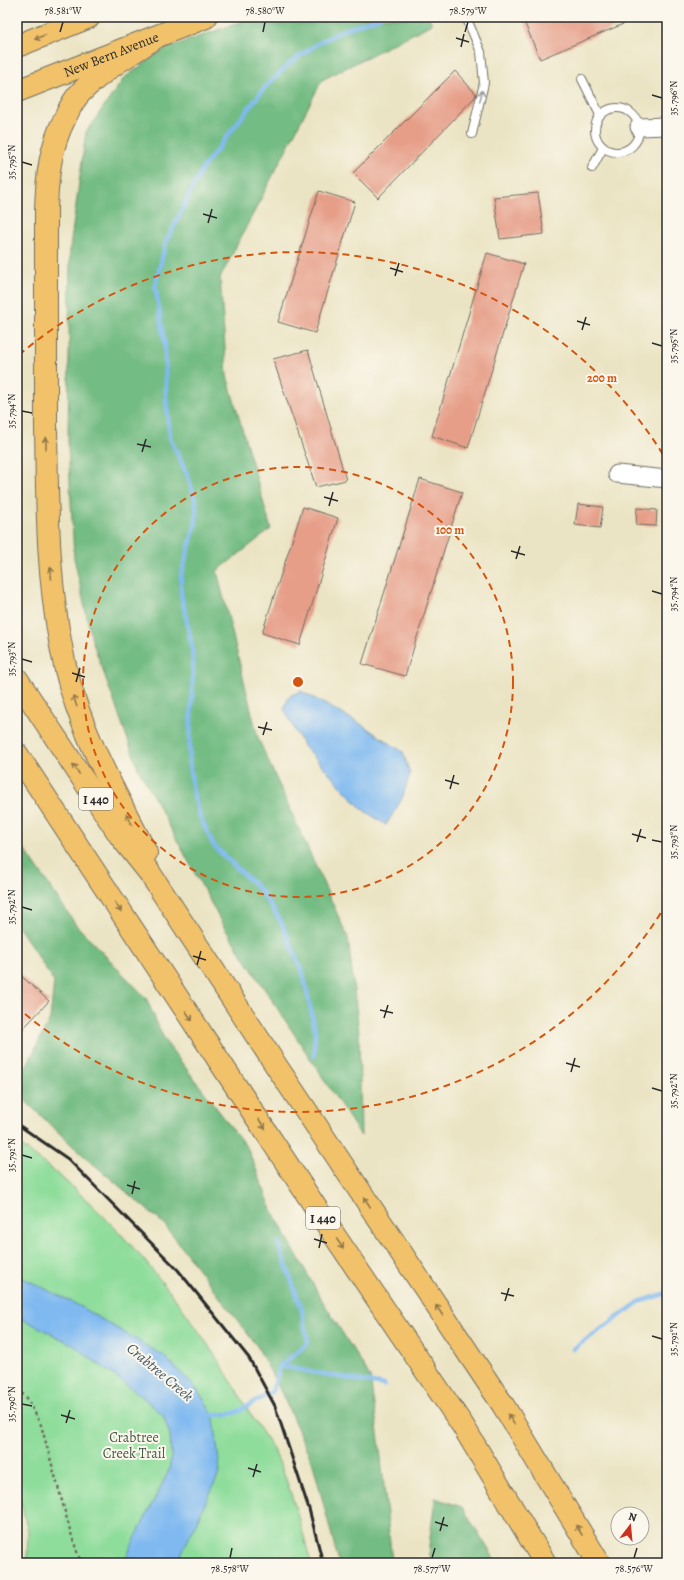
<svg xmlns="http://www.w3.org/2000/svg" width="684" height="1580" font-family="Alegreya,serif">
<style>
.green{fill:#8fdd9b;stroke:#5d8463}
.forest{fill:#73bc83;stroke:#4f7457}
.water{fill:#7fb9f0;stroke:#55728e}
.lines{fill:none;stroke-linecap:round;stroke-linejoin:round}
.stream{stroke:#7fb9f0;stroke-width:4.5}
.building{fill:#e69e88}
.service-casing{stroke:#6e6c61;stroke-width:10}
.minor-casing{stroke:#6e6c61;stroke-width:19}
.primary-casing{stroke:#6e6c61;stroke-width:24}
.motorway-casing{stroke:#6e6c61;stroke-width:24}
.path{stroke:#6e6c61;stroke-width:2.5;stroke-dasharray:3 3;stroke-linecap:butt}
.service{stroke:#fff;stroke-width:8}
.minor{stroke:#fff;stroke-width:17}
.primary{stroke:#f2c26a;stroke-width:22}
.motorway{stroke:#f2c26a;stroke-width:22}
.rail{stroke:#2b2b2b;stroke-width:3}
.oneway{stroke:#8e764a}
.oneway2{stroke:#a0a0a0}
.ticks{fill:none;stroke:#2b2b2b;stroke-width:1.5}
.ring{fill:none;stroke:#d5540f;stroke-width:2;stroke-dasharray:7 5}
.labels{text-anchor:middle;stroke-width:4;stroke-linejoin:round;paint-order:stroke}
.shield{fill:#fbf7ec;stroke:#696865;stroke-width:1}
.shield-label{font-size:13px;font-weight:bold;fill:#2b2b2b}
.street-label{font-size:14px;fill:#2b2b2b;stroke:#fbf7ec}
.park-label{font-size:14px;fill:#445847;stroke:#fbf7ec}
.water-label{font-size:15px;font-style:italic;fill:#445666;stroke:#fbf7ec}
.centre{fill:#d5540f;stroke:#fbf7ec;stroke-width:2}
.ring-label{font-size:12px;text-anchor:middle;font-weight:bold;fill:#d5540f;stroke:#fbf7ec;stroke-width:4;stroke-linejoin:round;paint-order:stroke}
.neatline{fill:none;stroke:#2b2b2b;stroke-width:1.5}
.ticks-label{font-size:10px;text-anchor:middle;fill:#2b2b2b}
</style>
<rect width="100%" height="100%" fill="#fbf7ec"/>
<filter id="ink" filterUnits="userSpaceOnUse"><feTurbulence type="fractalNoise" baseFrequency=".025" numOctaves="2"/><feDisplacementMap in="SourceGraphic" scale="8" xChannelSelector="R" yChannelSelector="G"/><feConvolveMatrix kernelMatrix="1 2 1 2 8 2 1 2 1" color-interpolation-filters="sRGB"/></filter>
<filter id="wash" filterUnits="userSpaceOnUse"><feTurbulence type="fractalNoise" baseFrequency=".012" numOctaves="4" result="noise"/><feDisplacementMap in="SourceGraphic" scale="16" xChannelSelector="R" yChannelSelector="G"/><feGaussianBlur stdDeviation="0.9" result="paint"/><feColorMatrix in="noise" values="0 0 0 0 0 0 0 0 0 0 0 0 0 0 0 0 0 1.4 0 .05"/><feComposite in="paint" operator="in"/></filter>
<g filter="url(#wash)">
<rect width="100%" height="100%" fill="#ebe4c4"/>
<!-- green -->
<path class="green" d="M17 1143C114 1212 188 1305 247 1408 257 1426 271 1443 279 1462 293 1495 302 1529 311 1563H27L28 1531 17 1487Z"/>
<!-- forest -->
<g class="forest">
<path d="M255 17H429L432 24 322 80 220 278 227 376 271 529 217 571 258 738 348 938 359 1033 361 1136 224 927 138 768 92 640 74 558 68 445 70 248 86 132 124 78 164 49Z"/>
<path d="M17 838 76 925 146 998 165 1041 248 1149 272 1210 320 1297 370 1377 379 1440 392 1561 376 1563H339L313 1464 283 1396 257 1346 164 1224 76 1149 17 1093V1085L50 1019 54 982 17 924Z"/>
<path d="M435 1498 462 1507 497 1563H431L429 1546Z"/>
</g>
<!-- water -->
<g class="water">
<path d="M301 691 359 723 403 752 410 774 402 799 386 825 362 809 303 745 284 709 289 696Z"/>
<path d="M17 1275 74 1303 164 1356 195 1387 205 1401 214 1418 220 1472 177 1563H123L169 1470 171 1458 170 1435 163 1415 140 1395 73 1345 17 1316Z"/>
</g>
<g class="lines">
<!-- stream -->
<g class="stream">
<path d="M314 1056 315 1030 303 973 281 922 261 891 214 846 200 817 193 792 189 762 193 670 192 646 181 594V575L196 522V502L187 474 170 438 166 398 165 345 155 286 166 242 202 169 265 87 289 64 317 44 343 30 380 17"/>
<path d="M573 1349 639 1302 667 1293"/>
<path d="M280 1366 384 1385"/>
<path d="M207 1416 235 1413 272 1392 280 1366 308 1343 302 1310 278 1242"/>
</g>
</g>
<g id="blocks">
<!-- building -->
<g class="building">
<path d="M522 17H640L540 59Z"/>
<path d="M455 71 476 94 475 97 378 198 353 173Z"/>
<path d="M319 191 355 202 315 333 278 322Z"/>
<path d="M538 193 544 234 500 239 494 197Z"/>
<path d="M487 253 524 264 468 448 432 436Z"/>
<path d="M308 350 346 480 316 487 273 359Z"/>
<path d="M420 479 462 492 405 676 362 664Z"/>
<path d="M578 504 603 507 600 528 575 525Z"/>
<path d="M303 507 338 518 300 645 262 633Z"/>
<path d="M637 508 657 510 656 526 636 525Z"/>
<path d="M17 972 49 1001 17 1035Z"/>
</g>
</g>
</g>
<g filter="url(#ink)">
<use href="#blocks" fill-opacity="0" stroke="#6e6c61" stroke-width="1"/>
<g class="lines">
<defs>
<g id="service">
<path d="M466 17 481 52 484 83 472 134"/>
<path d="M582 79 600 115"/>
<circle cx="617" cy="130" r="22"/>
<path d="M592 168 603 148"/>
</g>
<g id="minor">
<path d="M639 127 667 126"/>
<path d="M617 474 667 479"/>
</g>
<g id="primary">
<path d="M17 46 89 17"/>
<path id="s1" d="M17 91 206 17"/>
</g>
<g id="motorway">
<path d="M17 679 121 837 149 872 279 1070 503 1405 599 1563"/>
<path d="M17 754 324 1220 463 1426 545 1563"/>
<path d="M146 853C117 795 81 734 66 670 47 589 47 506 46 422 46 352 46 281 46 210 47 177 50 147 65 118 69 109 74 99 81 92 103 70 130 54 155 38"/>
</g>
</defs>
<!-- service casing -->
<use href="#service" class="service-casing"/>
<!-- minor casing -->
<use href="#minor" class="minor-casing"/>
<!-- primary casing -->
<use href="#primary" class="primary-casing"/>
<!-- motorway casing -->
<use href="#motorway" class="motorway-casing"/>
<!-- path -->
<path class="path" d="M17 1389 27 1398 41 1425 70 1530 78 1555 84 1563"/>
<!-- service -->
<use href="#service" class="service"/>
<!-- minor -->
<use href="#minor" class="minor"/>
<!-- primary -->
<use href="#primary" class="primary"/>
<!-- motorway -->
<use href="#motorway" class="motorway"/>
<!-- rail -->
<path class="rail" d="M17 1124 68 1159 178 1270 249 1358 275 1406 309 1509 323 1563"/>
</g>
<!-- one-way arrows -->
<defs><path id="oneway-shaft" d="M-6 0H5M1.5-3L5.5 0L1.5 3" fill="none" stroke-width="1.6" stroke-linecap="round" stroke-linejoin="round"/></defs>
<g class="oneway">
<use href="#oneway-shaft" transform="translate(40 37) rotate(157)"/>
<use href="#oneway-shaft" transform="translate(46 443) rotate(-90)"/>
<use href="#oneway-shaft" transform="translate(51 573) rotate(-94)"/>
<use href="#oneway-shaft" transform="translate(75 701) rotate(-107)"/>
<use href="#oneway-shaft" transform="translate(76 769) rotate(-123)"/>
<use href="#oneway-shaft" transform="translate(129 819) rotate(-117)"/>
<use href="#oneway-shaft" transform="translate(118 907) rotate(58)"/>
<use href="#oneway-shaft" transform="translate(189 1016) rotate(56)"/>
<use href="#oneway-shaft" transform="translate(262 1124) rotate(57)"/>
<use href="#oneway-shaft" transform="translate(367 1202) rotate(-124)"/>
<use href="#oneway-shaft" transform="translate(340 1244) rotate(56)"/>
<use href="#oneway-shaft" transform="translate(439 1310) rotate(-124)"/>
<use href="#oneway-shaft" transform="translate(511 1419) rotate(-121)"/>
<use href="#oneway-shaft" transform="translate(579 1530) rotate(-121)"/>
</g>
<use class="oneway2" href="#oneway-shaft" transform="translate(481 96) rotate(-77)"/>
</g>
<!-- ticks -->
<path class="ticks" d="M60 32 63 22M263 32 265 22M465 32 468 22M456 38 469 42M461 47 464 34M652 95 662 98M22 162 32 165M203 214 217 218M208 223 212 209M390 268 403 272M395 276 399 263M577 321 590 325M582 330 586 317M652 343 662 346M22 411 32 413M137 444 151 447M142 452 146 439M324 497 338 501M329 506 333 492M511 551 525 555M516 559 520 546M652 591 662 594M22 659 32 662M72 673 85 677M76 682 80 668M258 727 272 730M263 735 267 722M445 780 459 784M450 789 454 775M632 834 646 838M652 840 662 842M637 842 641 829M22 907 32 910M193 956 206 960M197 965 201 951M380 1010 393 1013M384 1018 388 1005M566 1063 580 1067M571 1072 575 1058M652 1088 662 1091M22 1155 32 1158M127 1185 140 1189M132 1194 135 1181M314 1239 327 1243M319 1248 322 1234M501 1293 514 1296M505 1301 509 1288M652 1336 662 1339M22 1404 32 1406M61 1415 75 1419M66 1423 70 1410M248 1468 261 1472M253 1477 257 1464M435 1522 448 1526M440 1531 444 1517M230 1558 232 1548M432 1558 435 1548M634 1558 637 1548"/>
<!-- distance rings -->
<g class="ring">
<circle cx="298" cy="682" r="215"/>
<path d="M667 903A430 430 0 0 1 19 1009M19 355A430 430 0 0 1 667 461"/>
</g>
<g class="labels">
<!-- shield labels -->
<g class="shield">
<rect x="79" y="788" width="34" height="22" rx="3"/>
<rect x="306" y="1207" width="34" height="22" rx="3"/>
</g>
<g class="shield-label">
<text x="96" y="804">I 440</text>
<text x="323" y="1223">I 440</text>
</g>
<!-- street labels -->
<g class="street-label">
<text dy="5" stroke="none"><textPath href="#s1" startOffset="101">New Bern Avenue</textPath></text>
</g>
<!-- park labels -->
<g class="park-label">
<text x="134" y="1442">Crabtree<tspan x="134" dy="16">Creek Trail</tspan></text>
</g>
<!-- water labels -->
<g class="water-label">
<text transform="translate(160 1372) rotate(40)" y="5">Crabtree Creek</text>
</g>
</g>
<circle cx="298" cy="682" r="6" class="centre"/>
<g class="ring-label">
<text x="602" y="382">200 m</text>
<text x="450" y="534">100 m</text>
</g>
<!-- margin -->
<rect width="684" height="1580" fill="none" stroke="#fbf7ec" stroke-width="44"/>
<!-- north arrow -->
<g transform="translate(630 1526) rotate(16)"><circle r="19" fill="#fbf7ec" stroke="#a8a59f"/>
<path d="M0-3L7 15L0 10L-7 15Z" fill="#c8321e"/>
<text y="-6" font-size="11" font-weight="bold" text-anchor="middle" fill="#2b2b2b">N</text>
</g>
<rect x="22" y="22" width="640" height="1536" class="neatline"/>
<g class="ticks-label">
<text x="63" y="14">78.581°W</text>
<text x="265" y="14">78.580°W</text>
<text x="468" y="14">78.579°W</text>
<text transform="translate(673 98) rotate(-90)" y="4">35.796°N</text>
<text transform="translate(11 162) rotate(-90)" y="4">35.795°N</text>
<text transform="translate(673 346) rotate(-90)" y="4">35.795°N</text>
<text transform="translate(11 411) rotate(-90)" y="4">35.794°N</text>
<text transform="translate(673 594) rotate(-90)" y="4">35.794°N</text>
<text transform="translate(11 659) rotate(-90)" y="4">35.793°N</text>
<text transform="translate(673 842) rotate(-90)" y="4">35.793°N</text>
<text transform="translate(11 907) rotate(-90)" y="4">35.792°N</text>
<text transform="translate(673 1091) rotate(-90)" y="4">35.792°N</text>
<text transform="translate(11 1155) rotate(-90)" y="4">35.791°N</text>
<text transform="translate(673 1339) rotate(-90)" y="4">35.791°N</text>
<text transform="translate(11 1404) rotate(-90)" y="4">35.790°N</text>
<text x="230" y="1572">78.578°W</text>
<text x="432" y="1572">78.577°W</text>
<text x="634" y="1572">78.576°W</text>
</g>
</svg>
